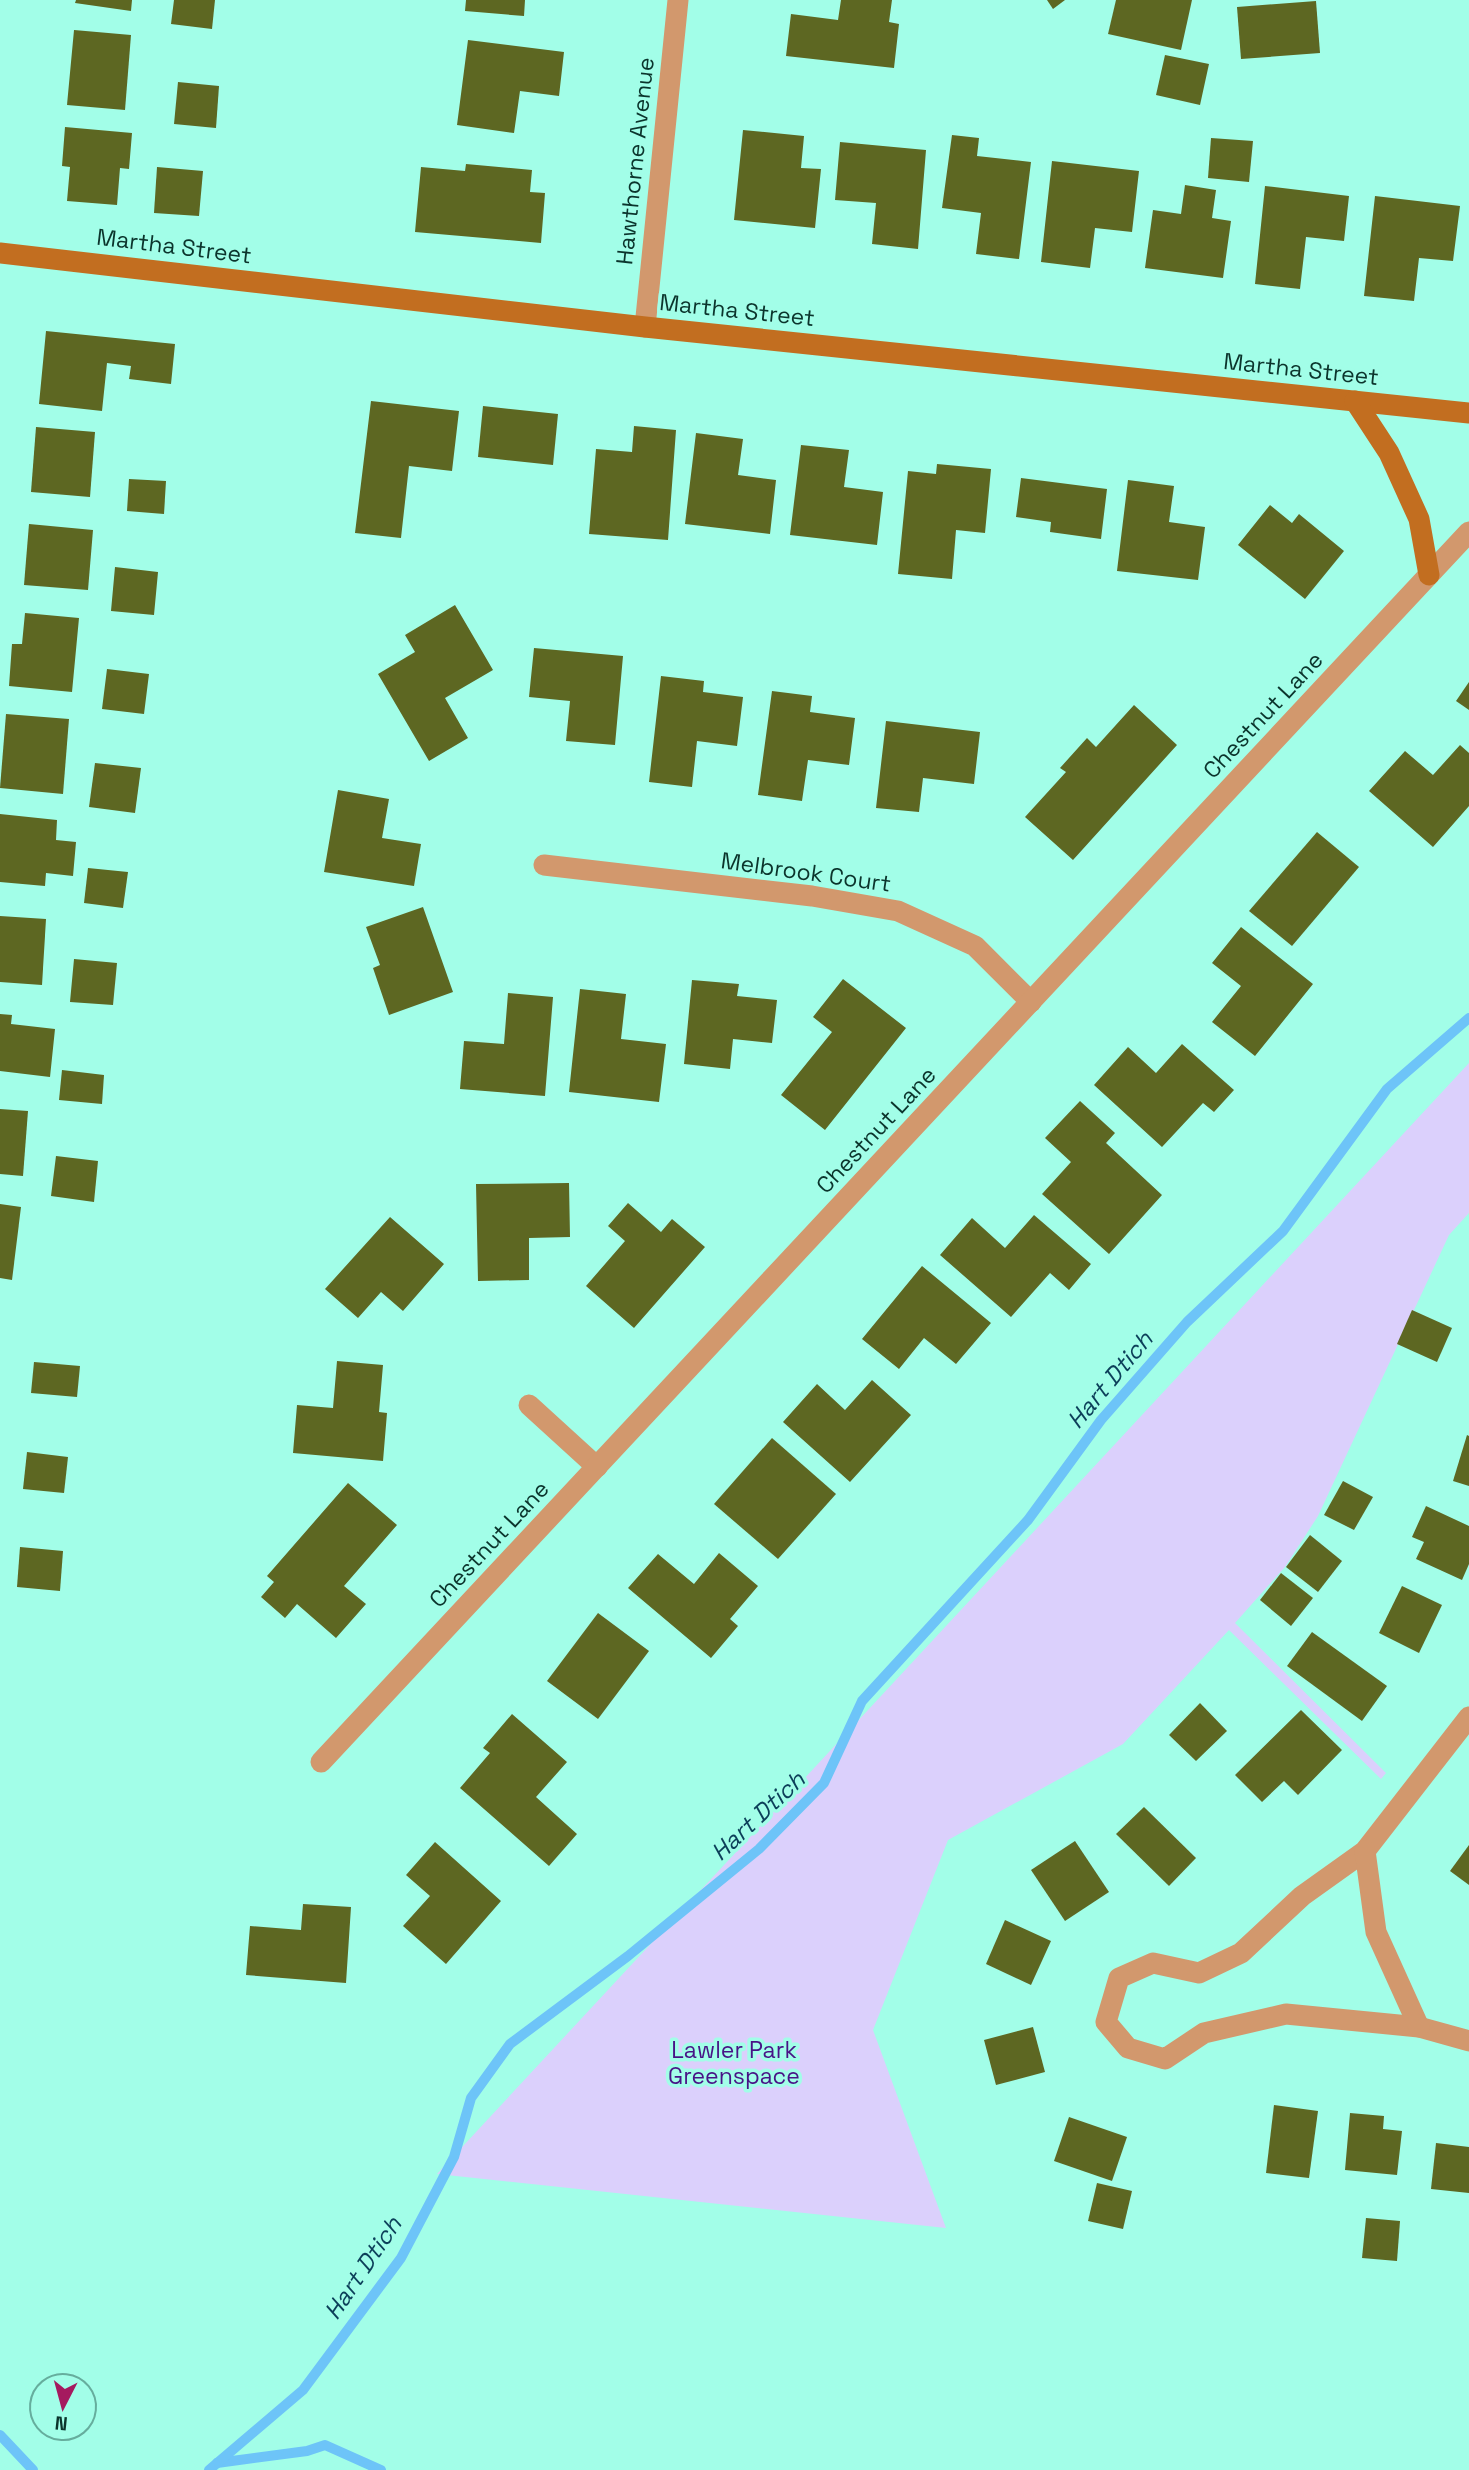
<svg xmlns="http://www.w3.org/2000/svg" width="1469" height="2470" font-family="'Space Grotesk',sans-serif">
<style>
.green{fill:#dbd0fc}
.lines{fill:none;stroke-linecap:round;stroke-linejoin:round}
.stream{stroke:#6dc4f8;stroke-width:10}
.building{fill:#5d6722}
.street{stroke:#d2986d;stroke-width:21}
.secondary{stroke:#c26e20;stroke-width:21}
.labels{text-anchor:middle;stroke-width:7;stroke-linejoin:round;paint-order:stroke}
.street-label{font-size:23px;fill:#0b342c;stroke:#a2fee8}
.park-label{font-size:23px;fill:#481386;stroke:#a2fee8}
.water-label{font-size:24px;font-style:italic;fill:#0c3f59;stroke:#a2fee8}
</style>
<rect width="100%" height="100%" fill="#a2fee8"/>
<!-- green -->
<path class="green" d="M1469 1063V1213L1449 1235 1318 1516 1285 1567 1235 1623 1386 1773 1381 1779 1229 1630 1123 1744 948 1840 873 2030 946 2228 437 2174Z"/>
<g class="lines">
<!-- stream -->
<g class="stream">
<path d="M0 2435 33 2470"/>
<path d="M217 2463 307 2451 325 2445 381 2470"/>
<path d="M209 2470 303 2390 401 2258 454 2157 471 2098 510 2044 628 1956 759 1849 824 1783 862 1701 1028 1520 1101 1420 1187 1322 1283 1231 1387 1089 1469 1018"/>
</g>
</g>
<!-- building -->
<g class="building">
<path d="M76 0H132L131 11 75 3Z"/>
<path d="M174 0H215L212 29 171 24Z"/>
<path d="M466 0H525L524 16 465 11Z"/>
<path d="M841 0H892L889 22 899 24 894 68 786 56 791 14 838 20Z"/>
<path d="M1047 0H1065L1053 9Z"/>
<path d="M1116 0H1192L1181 50 1108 34Z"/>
<path d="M1316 1 1320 53 1241 59 1237 7Z"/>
<path d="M74 30 131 35 125 110 67 105Z"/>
<path d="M468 40 564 52 559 96 520 91 514 133 457 125Z"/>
<path d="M1165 55 1209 64 1200 105 1156 95Z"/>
<path d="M178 82 219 86 216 128 174 124Z"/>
<path d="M65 127 132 133 129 169 120 168 117 205 67 201 70 167 62 166Z"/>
<path d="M743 130 804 136 801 168 821 169 815 228 734 220Z"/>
<path d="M952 135 979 138 977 156 1031 162 1019 259 976 254 981 213 942 208Z"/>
<path d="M1211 138 1253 141 1249 182 1208 178Z"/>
<path d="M840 142 926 150 918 249 872 244 876 203 835 200Z"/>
<path d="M1052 161 1139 171 1132 232 1095 228 1090 268 1041 262Z"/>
<path d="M466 164 532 170 530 192 545 193 541 243 415 232 421 167 465 171Z"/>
<path d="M157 167 203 171 199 216 154 213Z"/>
<path d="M1185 185 1216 190 1212 218 1231 221 1223 278 1145 268 1153 210 1181 214Z"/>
<path d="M1265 186 1349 196 1344 241 1306 237 1300 289 1255 284Z"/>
<path d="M1375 196 1460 206 1453 261 1419 258 1414 301 1364 296Z"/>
<path d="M46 331 175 344 171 384 129 379 131 366 107 363 102 411 39 404Z"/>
<path d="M371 401 459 411 452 471 409 466 401 538 355 533Z"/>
<path d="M483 406 558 414 553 465 478 457Z"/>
<path d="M634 426 676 430 668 540 589 534 596 449 632 452Z"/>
<path d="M36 427 95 432 90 497 31 492Z"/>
<path d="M696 433 743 439 738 475 776 480 770 534 685 524Z"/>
<path d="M801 445 849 450 844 487 883 492 877 545 790 535Z"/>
<path d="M937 464 991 469 985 533 956 530 952 579 898 574 908 471 936 474Z"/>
<path d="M1021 478 1107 489 1101 539 1050 532 1051 522 1016 517Z"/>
<path d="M129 479 166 481 164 514 127 511Z"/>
<path d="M1128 480 1174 486 1169 522 1205 527 1198 580 1117 571Z"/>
<path d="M1270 505 1292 523 1299 514 1344 551 1305 599 1238 545Z"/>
<path d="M29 524 93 530 88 590 24 585Z"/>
<path d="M115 567 158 572 154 615 111 611Z"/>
<path d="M455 605 493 670 445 698 468 738 429 761 378 674 415 652 405 635Z"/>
<path d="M25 613 79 618 72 692 9 686 12 644H22Z"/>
<path d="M534 648 623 656 615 745 566 741 570 701 529 697Z"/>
<path d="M107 669 149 674 144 714 102 709Z"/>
<path d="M661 676 704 681 703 692 743 697 737 746 697 741 692 787 649 782Z"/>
<path d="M1469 682V710L1456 701Z"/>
<path d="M772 691 812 696 810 712 855 718 849 765 808 760 802 801 758 795Z"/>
<path d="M1134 705 1177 745 1073 860 1025 817 1066 772 1060 768 1087 738 1096 747Z"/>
<path d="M6 714 69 719 63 794 0 788Z"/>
<path d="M886 721 980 732 974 784 923 778 919 812 876 808Z"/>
<path d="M1460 745 1469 753V806L1433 847 1369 791 1405 751 1433 775Z"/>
<path d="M95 763 141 768 135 813 89 807Z"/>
<path d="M338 790 389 799 382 838 421 844 414 886 324 872Z"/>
<path d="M0 814 57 820 56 840 76 842 73 876 46 873 45 886 0 882Z"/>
<path d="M1317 832 1359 867 1292 946 1249 911Z"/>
<path d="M88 868 128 872 123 908 84 903Z"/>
<path d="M423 907 453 992 389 1015 373 968 380 965 366 927Z"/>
<path d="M0 916 46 919 42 985 0 982Z"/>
<path d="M1241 927 1313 984 1255 1056 1212 1022 1241 986 1212 963Z"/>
<path d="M74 959 117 963 113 1005 70 1002Z"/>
<path d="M843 979 906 1028 825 1130 781 1095 832 1032 813 1017Z"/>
<path d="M692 980 739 984 737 996 777 1000 772 1043 733 1039 730 1069 684 1064Z"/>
<path d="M580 989 626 994 621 1039 666 1044 659 1102 569 1092Z"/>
<path d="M508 993 553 997 545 1096 460 1089 464 1041 504 1044Z"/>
<path d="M0 1014 12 1015 11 1024 55 1029 50 1077 0 1071Z"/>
<path d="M1182 1044 1234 1090 1214 1112 1203 1103 1162 1147 1094 1085 1128 1047 1156 1073Z"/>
<path d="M62 1070 104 1075 102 1104 59 1100Z"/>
<path d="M1080 1101 1115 1133 1106 1143 1162 1195 1109 1254 1042 1194 1071 1162 1045 1138Z"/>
<path d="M0 1109 28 1111 23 1176 0 1174Z"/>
<path d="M56 1156 98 1161 94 1202 51 1196Z"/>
<path d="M569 1183 570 1237 529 1238V1280L478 1281 476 1184Z"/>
<path d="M628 1203 661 1232 672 1219 705 1247 634 1328 586 1286 625 1241 608 1226Z"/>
<path d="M0 1204 21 1207 12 1280 0 1278Z"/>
<path d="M1034 1215 1091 1264 1069 1290 1050 1273 1011 1317 940 1255 972 1218 1005 1248Z"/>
<path d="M390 1217 444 1264 403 1311 381 1292 358 1318 325 1289Z"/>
<path d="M922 1266 991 1323 956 1364 924 1338 899 1369 862 1339Z"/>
<path d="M1412 1310 1452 1328 1437 1362 1397 1344Z"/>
<path d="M337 1361 383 1365 379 1412 387 1413 383 1461 293 1453 297 1405 333 1408Z"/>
<path d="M34 1362 80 1366 77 1397 31 1393Z"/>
<path d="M872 1380 911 1415 850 1482 783 1422 817 1384 845 1410Z"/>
<path d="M1467 1435 1469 1436V1486L1453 1481Z"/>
<path d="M772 1438 836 1494 778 1559 714 1504Z"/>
<path d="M27 1452 68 1457 64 1493 23 1489Z"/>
<path d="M1343 1481 1373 1497 1354 1530 1324 1515Z"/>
<path d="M348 1483 397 1525 344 1586 366 1604 336 1638 297 1604 285 1618 261 1597 274 1582 267 1576Z"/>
<path d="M1426 1506 1469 1526V1564L1462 1580 1416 1559 1424 1542 1412 1537Z"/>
<path d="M1310 1535 1342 1561 1318 1592 1286 1567Z"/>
<path d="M20 1547 63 1551 60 1591 17 1587Z"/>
<path d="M719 1553 758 1586 730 1619 738 1626 711 1658 628 1588 658 1554 694 1584Z"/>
<path d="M1281 1573 1313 1598 1291 1626 1260 1600Z"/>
<path d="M1402 1586 1442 1605 1419 1653 1379 1633Z"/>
<path d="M598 1613 649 1651 598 1719 547 1681Z"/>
<path d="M1312 1632 1387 1686 1362 1721 1287 1666Z"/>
<path d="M1200 1703 1227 1731 1196 1761 1169 1735Z"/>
<path d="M1301 1710 1342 1750 1298 1795 1284 1781 1262 1802 1235 1775Z"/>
<path d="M512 1714 567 1762 536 1797 577 1834 549 1866 460 1788 490 1753 483 1748Z"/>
<path d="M1144 1807 1196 1858 1169 1886 1116 1834Z"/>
<path d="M1075 1841 1109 1892 1065 1921 1031 1870Z"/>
<path d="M435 1842 501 1901 446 1964 403 1926 430 1896 406 1875Z"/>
<path d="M1469 1845V1885L1450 1871Z"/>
<path d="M303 1904 351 1907 346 1983 246 1975 250 1926 301 1930Z"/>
<path d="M1005 1920 1051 1941 1031 1985 986 1964Z"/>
<path d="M1033 2027 1045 2072 996 2085 984 2040Z"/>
<path d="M1274 2105 1318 2111 1309 2178 1266 2173Z"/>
<path d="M1350 2113 1384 2116 1383 2129 1402 2131 1397 2175 1345 2170Z"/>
<path d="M1069 2117 1127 2137 1112 2181 1054 2161Z"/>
<path d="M1436 2143 1469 2147V2193L1431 2189Z"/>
<path d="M1097 2183 1132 2191 1123 2229 1088 2221Z"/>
<path d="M1366 2218 1400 2221 1397 2261 1362 2258Z"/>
</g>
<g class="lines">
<!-- street -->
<g class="street">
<path d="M645 327 678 0"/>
<path d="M544 865 812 896 898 911 975 946 1031 1002"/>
<path d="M529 1405 597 1467"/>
<path d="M1469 1717 1365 1851 1302 1896 1241 1953 1199 1973 1153 1963 1119 1978 1106 2022 1128 2048 1165 2059 1204 2033 1286 2014 1419 2027 1469 2041"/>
<path d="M321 1762 1469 532"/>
<path d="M1365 1851 1376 1932 1419 2027"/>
</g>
<!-- secondary -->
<g class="secondary">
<path d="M0 253 645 327 1469 413"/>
<path d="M1355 401 1389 453 1419 519 1429 575"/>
</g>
</g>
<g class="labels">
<!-- street labels -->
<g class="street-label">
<text transform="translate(635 161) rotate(-84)" y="8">Hawthorne Avenue</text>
<text transform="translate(174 246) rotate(7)" y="8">Martha Street</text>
<text transform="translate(737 310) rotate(6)" y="8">Martha Street</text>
<text transform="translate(1301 369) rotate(6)" y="8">Martha Street</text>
<text transform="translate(1263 715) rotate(-47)" y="8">Chestnut Lane</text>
<text transform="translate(806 872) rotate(8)" y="8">Melbrook Court</text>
<text transform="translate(876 1130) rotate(-47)" y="8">Chestnut Lane</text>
<text transform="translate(489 1544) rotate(-47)" y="8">Chestnut Lane</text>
</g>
<!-- park labels -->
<g class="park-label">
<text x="734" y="2058">Lawler Park<tspan x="734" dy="26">Greenspace</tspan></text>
</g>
<!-- water labels -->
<g class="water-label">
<text transform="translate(1110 1380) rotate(-50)" y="8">Hart Dtich</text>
<text transform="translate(758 1816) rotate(-43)" y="8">Hart Dtich</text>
<text transform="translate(363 2268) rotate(-56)" y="8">Hart Dtich</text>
</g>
</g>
<!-- north arrow -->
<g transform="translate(63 2407) rotate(186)"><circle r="33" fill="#a2fee8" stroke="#66ad9d" stroke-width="2"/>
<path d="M0-5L12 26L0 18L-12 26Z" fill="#a51a5f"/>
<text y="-10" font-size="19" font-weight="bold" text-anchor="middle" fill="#0b342c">N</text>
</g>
</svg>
